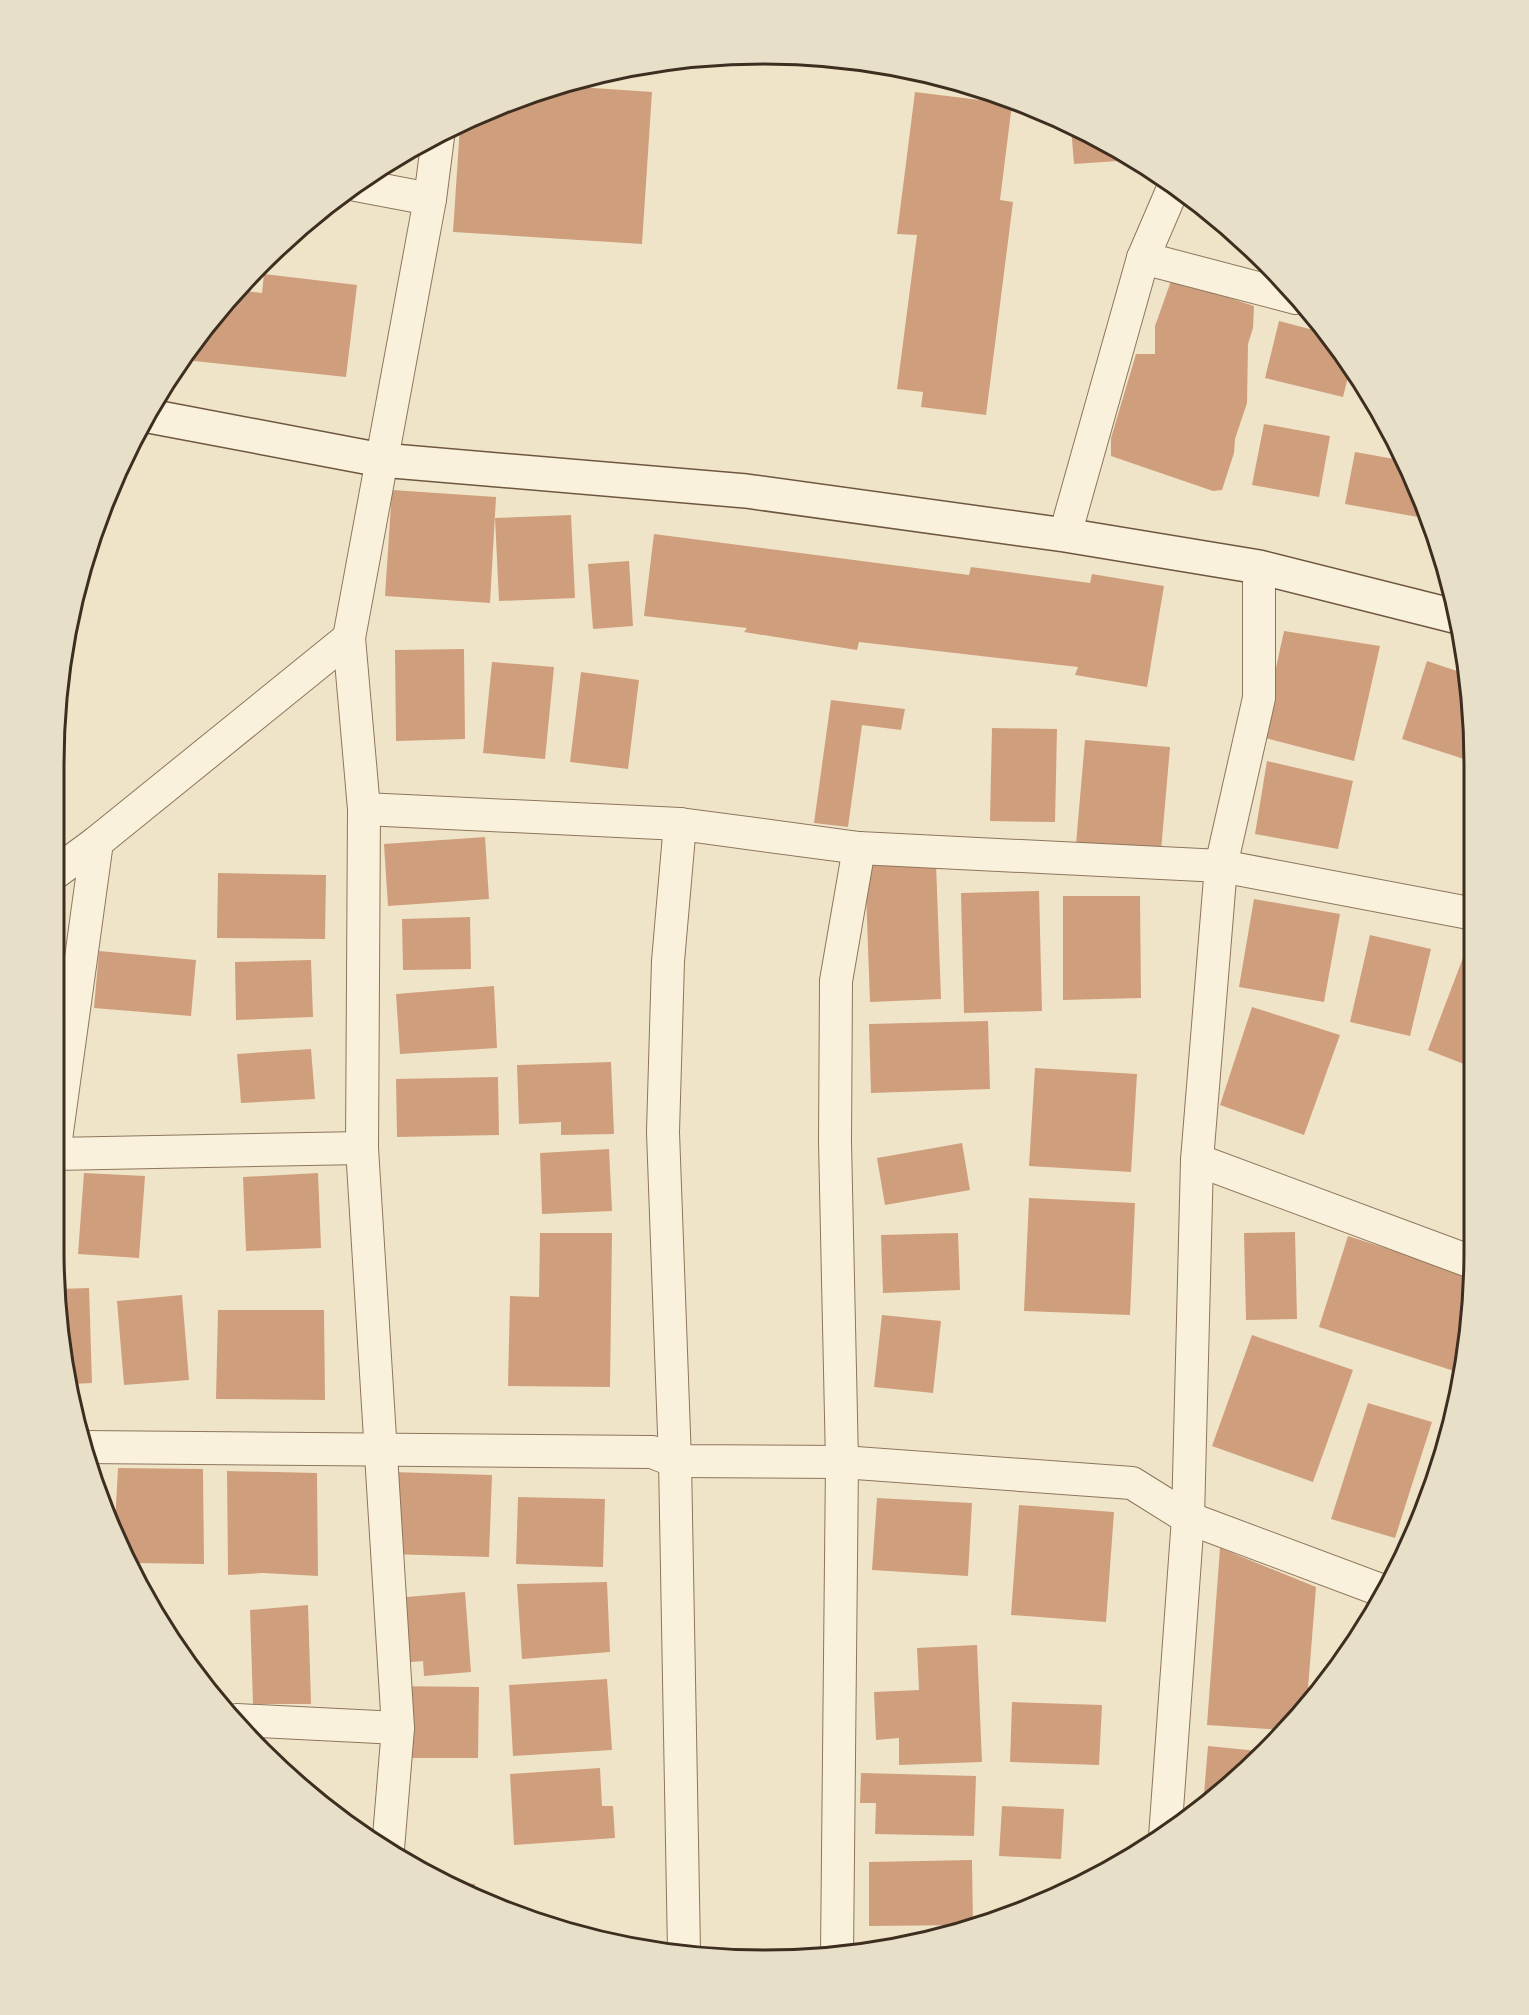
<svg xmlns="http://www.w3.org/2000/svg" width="1529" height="2015" font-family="'Roboto Serif',serif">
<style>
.building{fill:#cf9f7d}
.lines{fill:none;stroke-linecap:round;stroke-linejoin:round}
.street-casing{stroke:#8d765c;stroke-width:34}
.secondary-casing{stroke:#6f573f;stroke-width:36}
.street{stroke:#faf1dc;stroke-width:32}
.secondary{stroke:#faf1dc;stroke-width:33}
.rim{fill:none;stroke:#3d2e20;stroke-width:3}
</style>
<rect width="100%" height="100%" fill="#f0e4c8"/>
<!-- building -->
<g class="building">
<path d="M564 86 652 92 642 244 453 232 460 126 492 108Z"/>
<path d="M915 92 1012 104 1000 200 1013 202 986 415 921 407 923 392 897 389 917 235 897 234Z"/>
<path d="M1071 127 1133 160 1074 164Z"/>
<path d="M264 274 357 285 346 377 184 360 201 332 237 290 262 293Z"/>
<path d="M1171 281H1178L1254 306 1253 328 1248 344 1247 403 1235 439 1234 453 1222 490 1213 491 1111 456V438L1136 354H1155V326Z"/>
<path d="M1279 321 1325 333 1351 365 1343 397 1265 378Z"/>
<path d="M1264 424 1330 436 1319 497 1252 485Z"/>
<path d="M1355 452 1400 460 1401 455 1421 493 1418 517 1345 504Z"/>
<path d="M392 490 496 497 490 603 385 596Z"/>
<path d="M571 515 575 598 499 601 495 518Z"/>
<path d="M654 534 969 575 971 567 1090 583 1092 574 1164 586 1147 687 1075 675 1078 667 859 642 857 650 744 632 747 628 644 616Z"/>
<path d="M629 561 633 626 593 629 588 564Z"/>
<path d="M74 608V642H68Z"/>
<path d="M1284 631 1380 646 1354 761 1261 737Z"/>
<path d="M464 649 465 739 396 741 395 650Z"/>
<path d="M1427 661 1469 675V743L1464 759 1402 739Z"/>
<path d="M492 662 554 667 545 759 483 753Z"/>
<path d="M581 672 639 680 628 769 570 762Z"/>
<path d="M831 700 905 709 901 730 862 725 848 827 814 823Z"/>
<path d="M992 728 1057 729 1055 822 990 821Z"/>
<path d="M1085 740 1170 747 1161 851 1076 844Z"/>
<path d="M1267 761 1353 781 1338 849 1255 834Z"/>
<path d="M485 837 489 899 388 906 384 844Z"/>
<path d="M936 863 941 999 870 1002 865 865Z"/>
<path d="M218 873 326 875 325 939 217 938Z"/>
<path d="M1039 891 1042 1011 964 1013 961 893Z"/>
<path d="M1063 896H1140L1141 998 1063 1000Z"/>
<path d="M1254 899 1340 914 1324 1002 1239 987Z"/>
<path d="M470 917 471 969 403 970 402 919Z"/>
<path d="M1370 935 1431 949 1410 1036 1350 1022Z"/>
<path d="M1469 942V1066L1428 1050Z"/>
<path d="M99 951 196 960 191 1016 94 1008Z"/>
<path d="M311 960 313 1017 236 1020 235 962Z"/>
<path d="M494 986 497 1048 400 1054 396 994Z"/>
<path d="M1252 1007 1340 1035 1304 1135 1220 1105Z"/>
<path d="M988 1021 990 1089 871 1093 869 1024Z"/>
<path d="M311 1049 315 1099 241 1103 237 1054Z"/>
<path d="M611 1062 614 1134 561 1135V1122L519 1124 517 1065Z"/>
<path d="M1035 1068 1137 1074 1131 1172 1029 1166Z"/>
<path d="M498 1077 499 1135 397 1137 396 1079Z"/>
<path d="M962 1143 970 1190 885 1205 877 1158Z"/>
<path d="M609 1149 612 1211 542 1214 540 1153Z"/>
<path d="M84 1173 145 1176 139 1258 78 1254Z"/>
<path d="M318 1173 321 1248 246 1251 243 1177Z"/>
<path d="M1029 1198 1135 1203 1130 1315 1024 1311Z"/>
<path d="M1295 1232 1297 1319 1246 1320 1244 1233Z"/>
<path d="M540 1233H612L610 1387 508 1386 510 1296 539 1297Z"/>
<path d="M958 1233 960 1290 883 1293 881 1235Z"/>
<path d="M1348 1236 1469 1275V1344L1460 1373 1319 1327Z"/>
<path d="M89 1288 92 1383 72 1384 59 1289Z"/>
<path d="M182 1295 189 1380 124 1385 117 1301Z"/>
<path d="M218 1310H324L325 1400 216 1399Z"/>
<path d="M882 1315 941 1321 933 1393 874 1387Z"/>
<path d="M1252 1335 1353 1370 1313 1482 1212 1446Z"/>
<path d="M1368 1403 1432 1422 1395 1538 1331 1519Z"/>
<path d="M1443 1448H1444L1437 1479 1429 1498Z"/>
<path d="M118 1468 203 1469 204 1564 131 1563 115 1524Z"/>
<path d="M227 1471 317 1473 318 1576 263 1573 228 1575Z"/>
<path d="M391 1472 492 1475 489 1557 387 1554Z"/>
<path d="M518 1497 605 1499 603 1567 516 1564Z"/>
<path d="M877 1498 972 1503 968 1576 872 1570Z"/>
<path d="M1019 1505 1114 1512 1106 1622 1011 1615Z"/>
<path d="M1220 1548 1316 1587 1307 1701 1284 1730 1207 1725Z"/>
<path d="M607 1582 610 1652 522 1659 517 1584Z"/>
<path d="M465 1592 471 1672 424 1676 423 1661 400 1663 395 1598Z"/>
<path d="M308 1605 311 1704H253L250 1610Z"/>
<path d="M977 1645 982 1762 899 1765V1738L876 1740 874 1692 919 1690 917 1648Z"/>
<path d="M607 1679 612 1750 513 1756 509 1685Z"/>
<path d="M390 1686 479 1687 478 1758H389Z"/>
<path d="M1012 1702 1102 1705 1099 1765 1010 1762Z"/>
<path d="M1208 1746 1268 1752 1203 1806Z"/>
<path d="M600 1768 602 1806H613L615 1838 514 1845 510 1774Z"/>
<path d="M861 1773 976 1776 974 1836 875 1834 876 1803H860Z"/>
<path d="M1002 1806 1064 1809 1061 1859 999 1856Z"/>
<path d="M972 1860 973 1925 869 1926V1862Z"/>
<path d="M440 1881 475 1884V1896L450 1888Z"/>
</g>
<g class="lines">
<defs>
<g id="street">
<path d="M356 185 430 199"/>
<path d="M1143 258 1296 298"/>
<path d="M1065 535 1143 258 1174 186"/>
<path d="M364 809 680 824 859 848 1221 866 1469 913"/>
<path d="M680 824 668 961 663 1132 675 1461 684 1951"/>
<path d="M97 842 54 1154 362 1148"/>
<path d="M55 873 97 842 349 638"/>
<path d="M1197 1160 1469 1261"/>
<path d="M83 1447 652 1452 675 1461 842 1462 1132 1483 1188 1518 1386 1592"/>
<path d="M237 1720 398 1728"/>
<path d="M1165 1837 1188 1518 1197 1160 1221 866 1259 698V567"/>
<path d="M388 1849 398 1728 362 1148 364 809 349 638 430 199 438 137"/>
<path d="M837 1954 842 1462 835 1142 836 981 859 848"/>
</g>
<path id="secondary" d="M149 416 381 460 746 491 1065 535 1259 567 1454 616"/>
</defs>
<!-- street casing -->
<use href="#street" class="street-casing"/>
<!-- secondary casing -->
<use href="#secondary" class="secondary-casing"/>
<!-- street -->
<use href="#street" class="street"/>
<!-- secondary -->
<use href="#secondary" class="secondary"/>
</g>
<!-- crop -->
<path d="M0 0H1529V2015H0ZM764 64H764A700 700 0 0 1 1464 764V1250A700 700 0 0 1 764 1950H764A700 700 0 0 1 64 1250V764A700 700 0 0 1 764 64Z" fill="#e8dfc9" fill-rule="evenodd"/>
<path class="rim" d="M764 64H764A700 700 0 0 1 1464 764V1250A700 700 0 0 1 764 1950H764A700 700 0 0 1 64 1250V764A700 700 0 0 1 764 64Z"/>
</svg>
